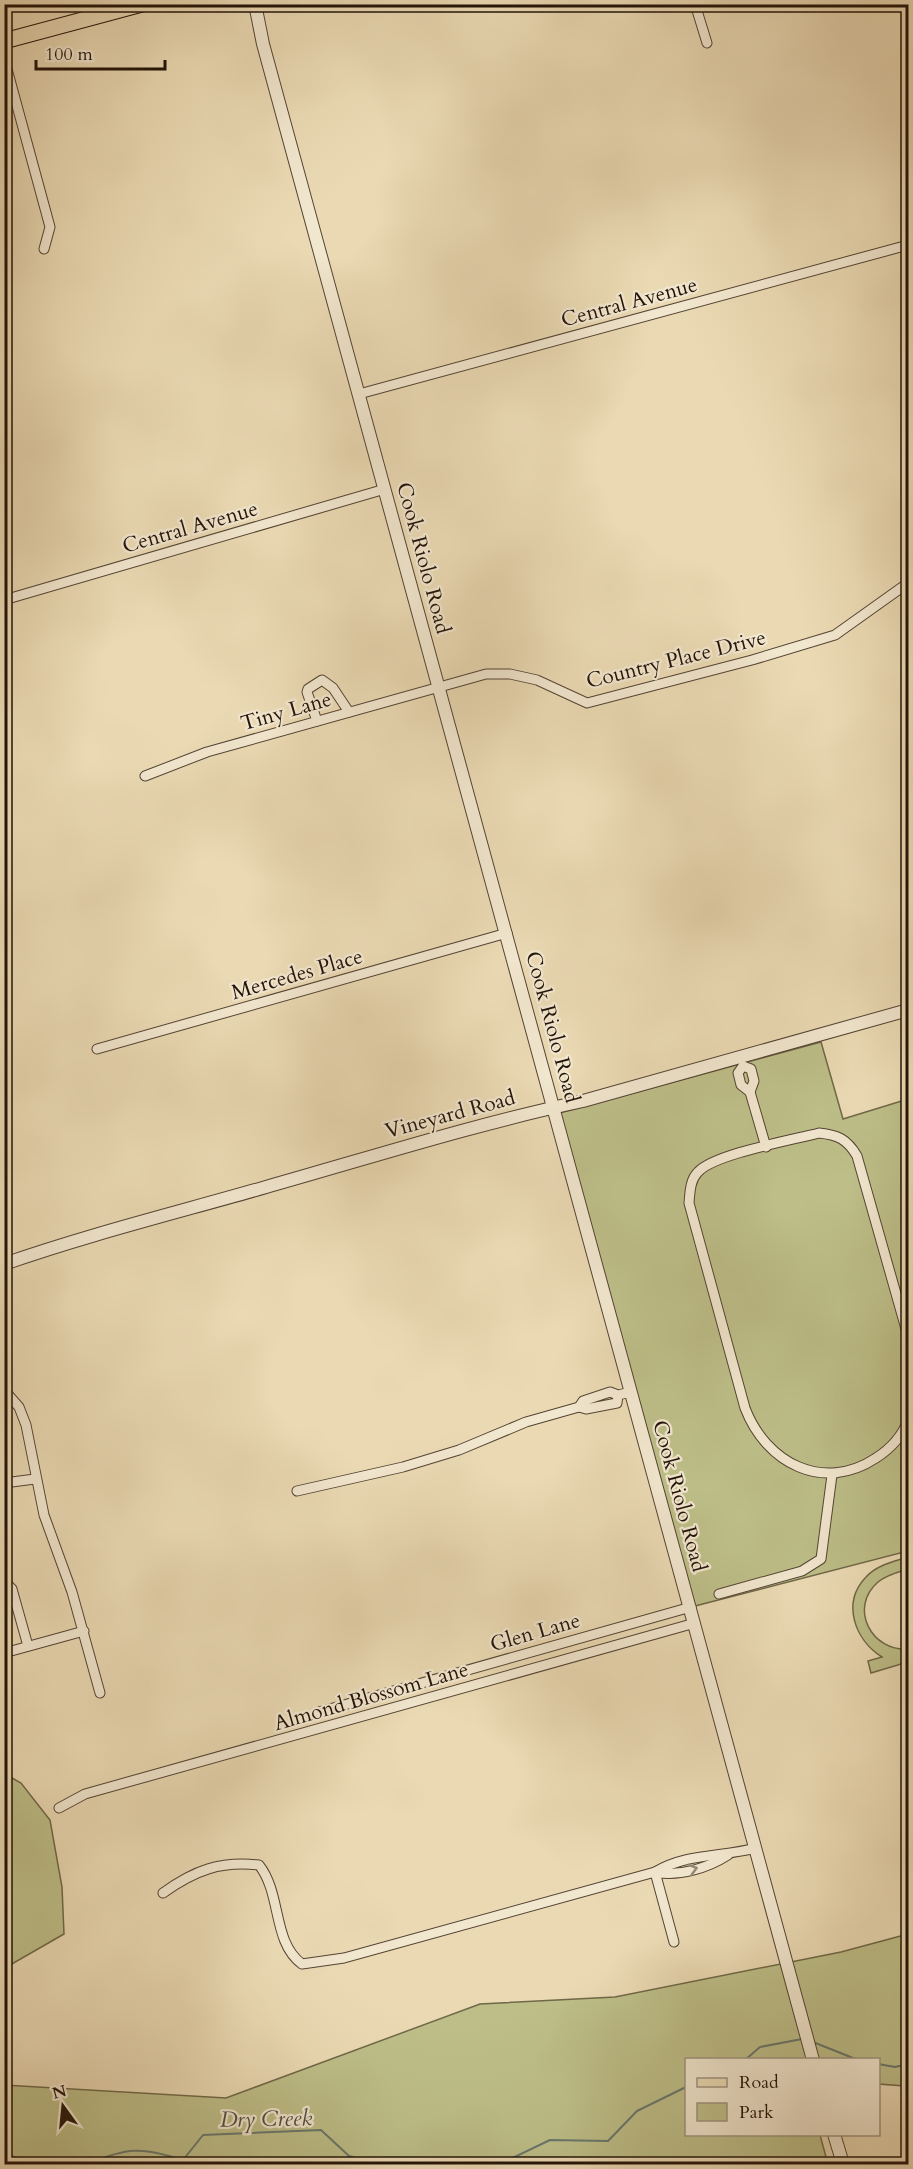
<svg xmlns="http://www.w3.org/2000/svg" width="913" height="2169" font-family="Cardo,serif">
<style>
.green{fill:#bdbe88;stroke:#706848;stroke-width:1.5}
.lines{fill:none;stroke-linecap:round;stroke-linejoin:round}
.stream{stroke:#69776d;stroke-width:2}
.minor-casing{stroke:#544433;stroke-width:11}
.tertiary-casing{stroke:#544433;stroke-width:14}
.primary-casing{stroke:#221308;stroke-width:17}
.minor{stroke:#f1e6ce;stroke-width:9}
.tertiary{stroke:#f1e6ce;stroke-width:12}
.primary{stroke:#ead9b3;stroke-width:15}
.oneway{stroke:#948775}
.labels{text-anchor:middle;stroke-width:4.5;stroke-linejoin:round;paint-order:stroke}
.street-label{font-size:21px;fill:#221308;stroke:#f1e6ce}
.water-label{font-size:22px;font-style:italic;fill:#4b4d43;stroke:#f1e6ce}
</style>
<rect width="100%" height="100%" fill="#ead9b3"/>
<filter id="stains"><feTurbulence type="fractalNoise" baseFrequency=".00333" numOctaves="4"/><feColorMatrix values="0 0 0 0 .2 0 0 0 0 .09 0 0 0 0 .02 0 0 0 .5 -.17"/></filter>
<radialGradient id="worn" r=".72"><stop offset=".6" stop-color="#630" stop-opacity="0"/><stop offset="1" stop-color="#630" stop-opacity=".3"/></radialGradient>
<!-- green -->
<g class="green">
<path d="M821 1042 843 1119 908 1099V1551L691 1607 556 1114Z"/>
<path d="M908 1557V1569C898 1572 886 1575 878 1582 848 1608 872 1652 908 1649V1662L871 1673 868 1661 882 1657C855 1640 841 1603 866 1577 877 1565 893 1562 908 1557Z"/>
<path d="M5 1774 21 1783 50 1820 62 1887 64 1934 5 1968Z"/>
<path d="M908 1934V2098L904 2086 879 2084 878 2060H686V2134L820 2135 828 2164H5L4 2085 226 2098 480 2004 615 1997 841 1952Z"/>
</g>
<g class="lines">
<!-- stream -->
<g class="stream">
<path d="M813 2042 858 2060"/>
<path d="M745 2060 760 2047 802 2039"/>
<path d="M878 2064 895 2067 908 2064"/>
<path d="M4 2152 27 2164"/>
<path d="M88 2164C127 2147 142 2147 183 2160L203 2135 321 2130 349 2156 378 2164"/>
<path d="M500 2164 550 2140 608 2141 637 2111 686 2087"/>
</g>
<defs>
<g id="minor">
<path d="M695 4 707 43"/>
<path d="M4 58 50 227 44 249"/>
<path d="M359 394 908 245"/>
<path d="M4 600 385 489"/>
<path d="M317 721 307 692 308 689 322 680 333 688 349 712"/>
<path d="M145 776 207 752 486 674H510L537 680 587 703 752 660 835 635 908 583"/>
<path d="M97 1049 507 933"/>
<path d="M743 1066 738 1073 741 1085 750 1092 766 1147"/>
<path d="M743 1066 751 1069 754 1081 750 1092"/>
<path d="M908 1336 857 1156C847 1139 838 1135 819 1133 793 1140 714 1154 698 1172 690 1180 690 1192 689 1203L745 1408C766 1463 823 1493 876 1458 890 1449 902 1437 908 1420"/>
<path d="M4 1390 19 1407 26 1425 44 1515 72 1592 100 1693"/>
<path d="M618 1395 617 1403 586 1409 579 1407 583 1401 610 1392 618 1395 631 1392"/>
<path d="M4 1483 35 1479"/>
<path d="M297 1491 403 1467 459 1450 526 1422 579 1407"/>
<path d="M4 1581 12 1589 28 1646"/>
<path d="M719 1594 802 1571 821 1559 832 1475"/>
<path d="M4 1653 84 1631"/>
<path d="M319 1712 691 1607"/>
<path d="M59 1808 85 1794 695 1623"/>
<path d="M655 1872C679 1877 708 1868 728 1855"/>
<path d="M655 1872 674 1942"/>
<path d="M163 1893C195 1870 220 1861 259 1865 282 1894 272 1942 302 1964L344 1958 655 1872C687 1853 722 1857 756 1848"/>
</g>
<g id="tertiary">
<path d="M255 4 263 44 813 2060"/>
<path d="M4 1264C90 1234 179 1212 266 1187 372 1157 476 1124 583 1101L908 1010"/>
<path d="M834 2134 843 2164"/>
</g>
<path id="primary" d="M4 41 142 4"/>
</defs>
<!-- minor casing -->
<use href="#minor" class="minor-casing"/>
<!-- tertiary casing -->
<use href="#tertiary" class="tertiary-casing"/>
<!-- primary casing -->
<use href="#primary" class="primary-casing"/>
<!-- minor -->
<use href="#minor" class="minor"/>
<!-- tertiary -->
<use href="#tertiary" class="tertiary"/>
<!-- primary -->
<use href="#primary" class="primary"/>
</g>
<!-- one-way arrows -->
<defs><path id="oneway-chevron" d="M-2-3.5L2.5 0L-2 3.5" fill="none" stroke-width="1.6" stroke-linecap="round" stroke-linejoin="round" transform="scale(1.5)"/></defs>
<use class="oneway" href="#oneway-chevron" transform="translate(693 1869) rotate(-16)"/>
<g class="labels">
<!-- street labels -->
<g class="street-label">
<text transform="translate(629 302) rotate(-15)" y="7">Central Avenue</text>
<text transform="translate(190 527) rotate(-16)" y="7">Central Avenue</text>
<text transform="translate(424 558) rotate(75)" y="7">Cook Riolo Road</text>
<text transform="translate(676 659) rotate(-14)" y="7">Country Place Drive</text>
<text transform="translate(286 711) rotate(-16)" y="7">Tiny Lane</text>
<text transform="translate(297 974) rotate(-16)" y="7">Mercedes Place</text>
<text transform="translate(553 1027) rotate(75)" y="7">Cook Riolo Road</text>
<text transform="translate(450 1114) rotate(-15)" y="7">Vineyard Road</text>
<text transform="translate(680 1496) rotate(75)" y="7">Cook Riolo Road</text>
<text transform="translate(535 1632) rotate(-16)" y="7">Glen Lane</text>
<text transform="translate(371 1696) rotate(-16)" y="7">Almond Blossom Lane</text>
</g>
<!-- water labels -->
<g class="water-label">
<text transform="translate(266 2118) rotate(-1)" y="8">Dry Creek</text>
</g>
</g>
<!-- margin -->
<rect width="913" height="2169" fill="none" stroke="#ead9b3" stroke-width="24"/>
<rect x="6" y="6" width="901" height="2157" fill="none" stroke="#221308" stroke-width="3"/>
<rect x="12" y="12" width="889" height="2145" fill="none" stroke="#221308" stroke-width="1.5"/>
<!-- legend -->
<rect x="685" y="2058" width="195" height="78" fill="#f1e6ce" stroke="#9e927f" stroke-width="1.5"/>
<rect x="697" y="2078" width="30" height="9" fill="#ead9b3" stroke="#9e927f" stroke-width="1.5"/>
<text x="739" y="2088" font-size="18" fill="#221308">Road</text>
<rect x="697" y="2103" width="30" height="18" fill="#bdbe88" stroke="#9e927f" stroke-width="1.5"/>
<text x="739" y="2118" font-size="18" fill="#221308">Park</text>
<!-- north arrow -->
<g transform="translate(63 2106) rotate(345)" stroke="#f1e6ce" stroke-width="4.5" paint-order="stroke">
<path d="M0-4.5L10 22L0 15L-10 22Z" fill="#221308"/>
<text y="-9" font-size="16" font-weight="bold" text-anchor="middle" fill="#221308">N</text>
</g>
<!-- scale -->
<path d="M36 60v9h129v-9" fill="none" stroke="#221308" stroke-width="3"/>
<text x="45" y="60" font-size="18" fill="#221308" stroke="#f1e6ce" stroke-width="4.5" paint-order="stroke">100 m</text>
<rect width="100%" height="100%" filter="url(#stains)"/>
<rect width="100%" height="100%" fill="url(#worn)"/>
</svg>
